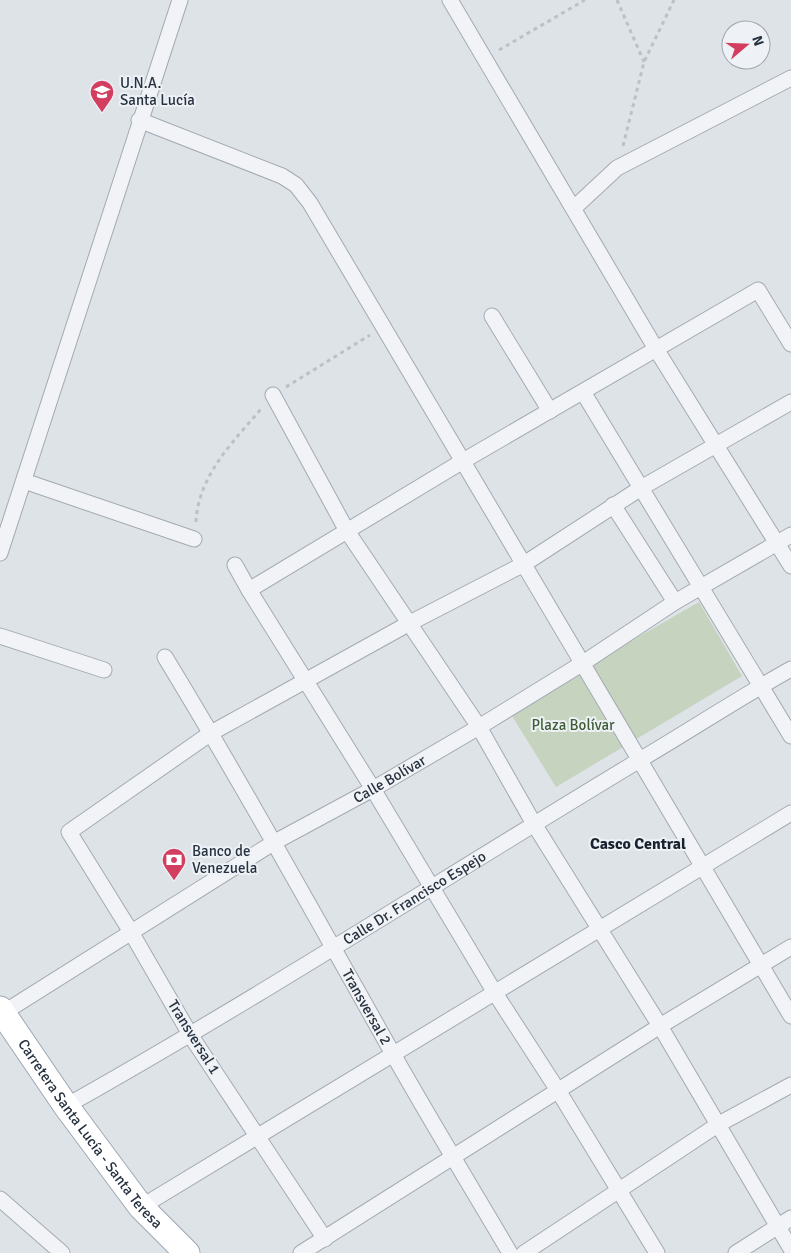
<svg xmlns="http://www.w3.org/2000/svg" width="791" height="1253" font-family="Signika,sans-serif">
<style>
.green{fill:#c5d3bf}
.lines{fill:none;stroke-linecap:round;stroke-linejoin:round}
.street-casing{stroke:#a3aab2;stroke-width:17}
.primary-casing{stroke:#9da8b4;stroke-width:27}
.path{stroke:#bcc1c7;stroke-width:3;stroke-dasharray:4 4;stroke-linecap:butt}
.street{stroke:#f1f3f6;stroke-width:15}
.primary{stroke:#fff;stroke-width:25}
.labels{text-anchor:middle;stroke-width:4;stroke-linejoin:round;paint-order:stroke}
.poi-label{font-size:15px;fill:#273240;stroke:#eef2f6;text-anchor:start}
.park-label{font-size:15px;fill:#3e5c33;stroke:#eef2f6}
.street-label{font-size:15px;fill:#273240;stroke:#eef2f6}
.neighbourhood-label{font-size:16px;font-weight:bold;fill:#192330;stroke:#eef2f6}
</style>
<rect width="100%" height="100%" fill="#dee3e8"/>
<!-- green -->
<path class="green" d="M699 602 742 676 556 787 509 711Z"/>
<g class="lines">
<defs>
<g id="street">
<path d="M450 0 656 349 791 566"/>
<path d="M139 120 282 176 296 185 310 203 791 1016"/>
<path d="M574 208 617 168 791 78"/>
<path d="M492 316 550 411"/>
<path d="M583 392 791 736"/>
<path d="M273 395 347 531 479 727 534 824 660 1026 791 1249"/>
<path d="M24 481 194 539"/>
<path d="M613 505 675 602"/>
<path d="M0 553 180 0"/>
<path d="M235 565 249 590 463 461 758 290 791 344"/>
<path d="M249 590 373 789 495 993 559 1092 657 1253"/>
<path d="M0 636 104 670"/>
<path id="s1" d="M165 657C244 787 318 921 393 1054 431 1121 471 1187 510 1253"/>
<path id="s2" d="M3 1013 273 843 373 789 479 727 583 663 675 602 791 535"/>
<path id="s3" d="M66 1106C260 997 447 876 638 761 689 731 739 698 791 669"/>
<path d="M0 1199 62 1253"/>
<path d="M141 1207 791 813"/>
<path d="M325 1239 191 1036 131 932 69 832 211 733 408 624 524 564 641 488 791 402"/>
<path d="M301 1253 660 1026 791 947"/>
<path d="M524 1253 719 1124 791 1085"/>
<path d="M736 1253 791 1218"/>
</g>
<g id="primary">
<path id="s4" d="M0 1009 66 1106 141 1207 187 1253"/>
</g>
</defs>
<!-- street casing -->
<use href="#street" class="street-casing"/>
<!-- primary casing -->
<use href="#primary" class="primary-casing"/>
<!-- path -->
<g class="path">
<path d="M617 0 644 62"/>
<path d="M499 50 585 0"/>
<path d="M623 146 644 62 674 0"/>
<path d="M286 387 370 335"/>
<path d="M196 522C198 476 233 442 261 409"/>
</g>
<!-- street -->
<use href="#street" class="street"/>
<!-- primary -->
<use href="#primary" class="primary"/>
</g>
<!-- icons -->
<defs>
<symbol id="school-pin" viewBox="-11 -11 22 30"><path d="M0 17L-7.5 6A9.5 9.5 0 1 1 7.5 6Z" fill="#d33d5f" stroke="#eef2f6"/><path d="M0-5L7-2L0 1L-7-2ZM-4 1L0 2.5L4 1V4Q0 6-4 4Z" fill="#fff"/></symbol>
<symbol id="bank-pin" viewBox="-11 -11 22 30"><path d="M0 17L-7.5 6A9.5 9.5 0 1 1 7.5 6Z" fill="#d33d5f" stroke="#eef2f6"/><path d="M-6-4H6V4H-6ZM0-2.3a2.3 2.3 0 1 0 0 4.6a2.3 2.3 0 1 0 0-4.6Z" fill="#fff"/></symbol>
</defs>
<g fill-rule="evenodd">
<use href="#school-pin" x="88" y="78" width="28" height="38"/>
<use href="#bank-pin" x="160" y="846" width="28" height="38"/>
</g>
<g class="labels">
<!-- poi labels -->
<g class="poi-label">
<text x="120" y="88">U.N.A.<tspan x="120" dy="17">Santa Lucía</tspan></text>
<text x="192" y="856">Banco de<tspan x="192" dy="17">Venezuela</tspan></text>
</g>
<!-- park labels -->
<g class="park-label">
<text x="573" y="730">Plaza Bolívar</text>
</g>
<!-- street labels -->
<g class="street-label">
<text dy="5" stroke="none"><textPath href="#s2" startOffset="452">Calle Bolívar</textPath></text>
<text dy="5" stroke="none"><textPath href="#s3" startOffset="406">Calle Dr. Francisco Espejo</textPath></text>
<text dy="5" stroke="none"><textPath href="#s1" startOffset="404">Transversal 2</textPath></text>
<text transform="translate(194 1037) rotate(58)" y="5">Transversal 1</text>
<text dy="5" stroke="none"><textPath href="#s4" startOffset="154">Carretera Santa Lucía - Santa Teresa</textPath></text>
</g>
<!-- neighbourhood labels -->
<g class="neighbourhood-label">
<text x="638" y="849">Casco Central</text>
</g>
</g>
<!-- north arrow -->
<g transform="translate(746 45) rotate(71)"><circle r="24" fill="#eef2f6" stroke="#9ea5ad"/>
<path d="M0-4L9 19L0 12L-9 19Z" fill="#d33d5f"/>
<text y="-8" font-size="14" font-weight="bold" text-anchor="middle" fill="#273240">N</text>
</g>
</svg>
